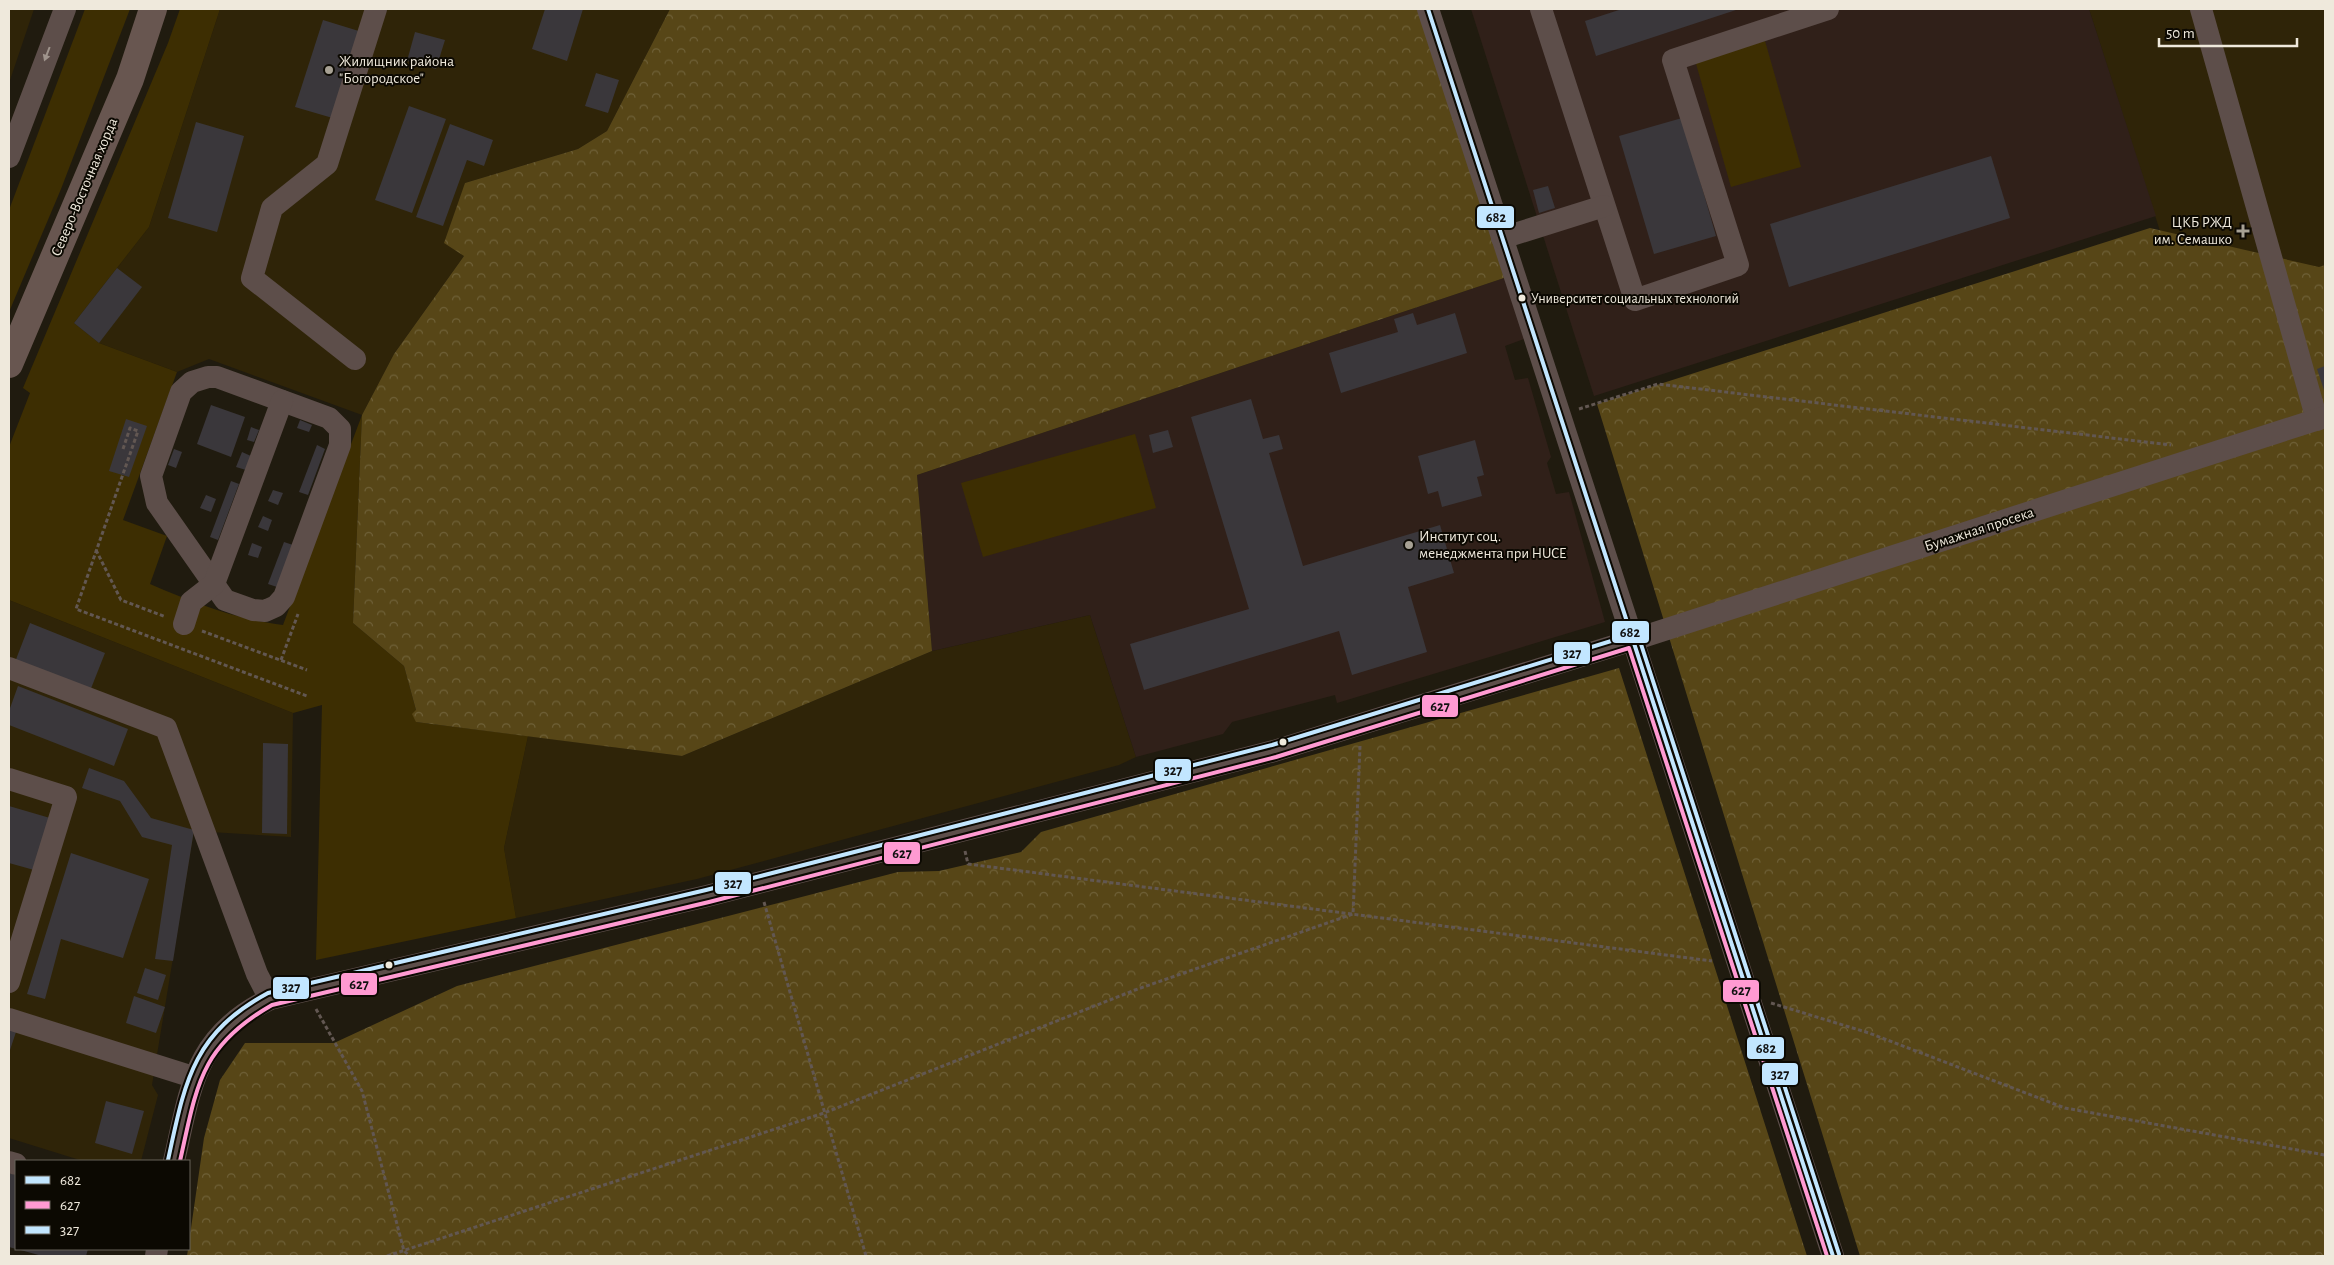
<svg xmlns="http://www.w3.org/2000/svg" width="2334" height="1265" font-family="'Alegreya Sans',sans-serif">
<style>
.built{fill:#2f2408}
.education{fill:#302019}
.grass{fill:#3d2e02}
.forest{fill:url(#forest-crowns)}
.building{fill:#3a373b}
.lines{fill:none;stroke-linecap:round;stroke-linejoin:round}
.path{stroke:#625752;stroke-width:3;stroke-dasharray:4 2.5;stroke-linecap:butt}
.minor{stroke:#5d4e4a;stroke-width:22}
.major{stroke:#685650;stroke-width:28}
.bus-1-casing{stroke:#0c0902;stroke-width:8}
.bus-2-casing{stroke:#0c0902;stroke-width:8}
.bus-3-casing{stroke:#0c0902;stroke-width:8}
.bus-1{stroke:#c2e6ff;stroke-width:4}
.bus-2{stroke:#ff9ad2;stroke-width:4}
.bus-3{stroke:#c2e6ff;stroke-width:4}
.oneway{fill:#9f948c}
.poi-dot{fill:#a7a194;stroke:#0c0902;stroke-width:2}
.bus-dot{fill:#efe9dc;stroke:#0c0902;stroke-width:2}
.labels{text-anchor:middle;stroke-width:4;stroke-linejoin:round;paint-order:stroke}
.bus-label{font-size:14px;fill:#efe9dc;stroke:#0c0902;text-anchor:start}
.poi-label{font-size:15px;fill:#efe9dc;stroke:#0c0902;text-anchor:start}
.street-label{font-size:15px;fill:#efe9dc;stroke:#0c0902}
.line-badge{stroke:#0c0902;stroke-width:2}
.pale-badge-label{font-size:14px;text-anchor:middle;font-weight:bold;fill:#111}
</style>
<defs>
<pattern id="forest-crowns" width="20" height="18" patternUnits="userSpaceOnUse" patternTransform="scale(1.25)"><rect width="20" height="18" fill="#574617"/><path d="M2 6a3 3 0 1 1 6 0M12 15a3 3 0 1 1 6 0" fill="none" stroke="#6f6138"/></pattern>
</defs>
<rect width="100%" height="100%" fill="#201b0f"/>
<!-- built -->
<g class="built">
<path d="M9 9H34L9 83Z"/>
<path d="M220 9H670L607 131 578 149 465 183 464 256 394 354 362 415 209 359 177 372 99 343 74 323 149 227Z"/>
<path d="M2089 9H2325V394L2223 428Z"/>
<path d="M9 600 293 713 291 837 194 831 152 1085 158 1095 141 1161H83L9 1138Z"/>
<path d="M1090 615 1136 757 1119 765 697 879 516 918 504 848 528 736 682 756 932 651Z"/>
</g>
<!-- education -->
<g class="education">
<path d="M1471 9H2089L2156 216 1594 396Z"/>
<path d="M1510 276 1527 338 1505 346 1515 380 1528 378 1551 457 1547 463 1556 494 1569 492 1605 622 1337 703 1335 695 1232 722 1223 734 1136 757 1090 615 932 651 917 475Z"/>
</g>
<!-- grass -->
<g class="grass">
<path d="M85 9H130L61 189 9 312V210Z"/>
<path d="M180 9H220L149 227 74 323 99 343 177 372 123 520 167 536 150 584C194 603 235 619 283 625L362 415 353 623 404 666 416 710V722L528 736 504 848 516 918 316 960 322 705 293 713 9 600V447L30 393 23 388 168 43Z"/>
<path d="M1765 41 1801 167 1731 187 1695 60Z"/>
<path d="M1135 434 1156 508 983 557 961 483Z"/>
</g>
<!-- forest -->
<g class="forest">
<path d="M670 9H1422L1510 276 917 475 932 651 682 756 416 722 412 714 416 710 404 666 353 623 362 415 394 354 464 256 444 243 465 183 578 149 607 131Z"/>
<path d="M2150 228 2319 267 2325 265V1256H1860L1597 404Z"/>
<path d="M1619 668 1807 1256H187L204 1138 220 1080 245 1043H334L457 986 898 872 939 871 1021 852 1041 832Z"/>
</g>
<!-- building -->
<g class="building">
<path d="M545 9H583L567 61 532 49Z"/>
<path d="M1622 9H1739L1596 56 1585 21Z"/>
<path d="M323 20 362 32 336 119 295 107Z"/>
<path d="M415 32 445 40 436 69 407 61Z"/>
<path d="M596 73 619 80 608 113 585 106Z"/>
<path d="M409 106 446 119 412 213 375 200Z"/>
<path d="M1682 118 1716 236 1654 254 1619 136Z"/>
<path d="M196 122 244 136 217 232 168 218Z"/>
<path d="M450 124 493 140 484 166 467 160 443 226 416 217Z"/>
<path d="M1991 156 2010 218 1789 287 1770 224Z"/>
<path d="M1548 186 1555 208 1539 213 1533 190Z"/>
<path d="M117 268 142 287 99 343 74 323Z"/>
<path d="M1413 313 1417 325 1455 313 1467 353 1341 393 1329 353 1398 332 1394 319Z"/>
<path d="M2325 366V393L2317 369Z"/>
<path d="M1251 399 1263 439 1279 435 1283 449 1269 453 1303 566 1440 525 1454 573 1408 587 1427 652 1352 675 1339 631 1144 690 1130 644 1249 609 1191 417Z"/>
<path d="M211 405 245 417 231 457 197 444Z"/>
<path d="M126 419 147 426 129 477 109 471Z"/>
<path d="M300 420 312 425 309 432 297 428Z"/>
<path d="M251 427 259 430 254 442 247 440Z"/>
<path d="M1168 430 1173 447 1153 453 1149 435Z"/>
<path d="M1475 440 1484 475 1477 477 1482 496 1442 507 1438 491 1428 494 1418 456Z"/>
<path d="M317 445 325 449 308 495 299 492Z"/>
<path d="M174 449 182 452 176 468 168 465Z"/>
<path d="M242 452 251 456 246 470 236 467Z"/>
<path d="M231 481 239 484 218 540 210 537Z"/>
<path d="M273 490 283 493 278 505 268 501Z"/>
<path d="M206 495 216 499 211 512 200 508Z"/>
<path d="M263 516 272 520 268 531 258 527Z"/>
<path d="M284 542 293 545 277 587 268 584Z"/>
<path d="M252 543 262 547 258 558 248 555Z"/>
<path d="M30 623 105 653 90 691 15 662Z"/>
<path d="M18 686 128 729 114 766 9 725V711Z"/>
<path d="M263 743 288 744 287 834 262 833Z"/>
<path d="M89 768 124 781 151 818 194 830 173 961 155 959 172 845 142 837 120 801 82 788Z"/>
<path d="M9 806 50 818 34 870 9 863Z"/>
<path d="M71 853 149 879 123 958 61 939 45 999 27 994Z"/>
<path d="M145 968 166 975 158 1000 137 993Z"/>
<path d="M134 996 165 1007 156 1033 126 1023Z"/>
<path d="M9 1027 17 1029 9 1053Z"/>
<path d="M106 1101 144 1111 132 1154 95 1143Z"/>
<path d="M9 1173 16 1175V1249L9 1247Z"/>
<path d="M17 1249H88L86 1256H42Z"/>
</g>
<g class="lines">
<!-- path -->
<g class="path">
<path d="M1579 409 1658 384 2171 445"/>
<path d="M123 449 130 428 138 431 76 609 307 696"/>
<path d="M96 550 121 600 166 617"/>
<path d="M202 631 307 670"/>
<path d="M281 660 298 614"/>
<path d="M965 851 968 864 1712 961"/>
<path d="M764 902 866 1256"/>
<path d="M1771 1003 1869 1033 2065 1108 2325 1155"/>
<path d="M316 1009 362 1091 404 1251 410 1256"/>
<path d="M387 1256 824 1113 1135 990 1353 914 1360 746"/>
</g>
<!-- minor -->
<g class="minor">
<path d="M1428 9 1833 1256"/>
<path d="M1541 9 1635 300 1738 265 1673 60 1828 9"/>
<path d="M2201 9 2317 420"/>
<path d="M9 157 65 9"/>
<path d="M1502 238 1604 206"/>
<path d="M355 359 252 278 272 208 327 164 376 9"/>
<path d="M208 377H217L329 418 340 429V445L284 597 276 606 265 611 253 610 225 600 157 503 151 476 181 392 192 382Z"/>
<path d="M184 624 191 602 214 584 282 401"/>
<path d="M9 668 166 728 257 974 270 999"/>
<path d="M9 779 66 797 9 982"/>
<path d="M9 1019 193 1077"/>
<path d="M174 1161C191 1087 194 1036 270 999L707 896 1274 751 1633 640 2325 417"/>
<path d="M9 1162 16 1164"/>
<path d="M156 1256 157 1249"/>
</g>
<!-- major -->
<path class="major" d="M9 364 130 79 153 9"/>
<defs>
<path id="bus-1" d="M1428 9 1833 1256"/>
<path id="bus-2" d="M180 1161C197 1085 200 1046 272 1005L709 902 1276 757 1629 648 1827 1256"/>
<path id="bus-3" d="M168 1160C185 1082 192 1034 268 993L706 890 1272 745 1634 634 1639 638 1839 1254"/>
</defs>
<!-- bus-1 casing -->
<use href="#bus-1" class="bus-1-casing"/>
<!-- bus-2 casing -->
<use href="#bus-2" class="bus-2-casing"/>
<!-- bus-3 casing -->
<use href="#bus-3" class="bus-3-casing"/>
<!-- bus-1 -->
<use href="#bus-1" class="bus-1"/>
<!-- bus-2 -->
<use href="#bus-2" class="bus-2"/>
<!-- bus-3 -->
<use href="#bus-3" class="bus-3"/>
</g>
<!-- one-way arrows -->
<defs><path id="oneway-solid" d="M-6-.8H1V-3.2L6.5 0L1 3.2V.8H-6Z" transform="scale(1.25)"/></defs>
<use class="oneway" href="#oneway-solid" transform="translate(47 54) rotate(111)"/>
<!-- markers -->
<g class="poi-dot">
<circle cx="329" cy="70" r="5"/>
<path d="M2240.5 223.5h5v5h5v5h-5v5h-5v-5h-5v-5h5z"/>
<circle cx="1409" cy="545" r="5"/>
</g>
<g class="bus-dot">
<circle cx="1522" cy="298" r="4.5"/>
<circle cx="1283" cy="742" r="4.5"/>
<circle cx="389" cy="965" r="4.5"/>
</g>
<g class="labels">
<!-- bus labels -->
<g class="bus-label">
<text x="1531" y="303">Университет социальных технологий</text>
</g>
<!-- poi labels -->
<g class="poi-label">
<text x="339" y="66">Жилищник района<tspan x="339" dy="17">"Богородское"</tspan></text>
<text x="2232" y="227" text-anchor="end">ЦКБ РЖД<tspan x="2232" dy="17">им. Семашко</tspan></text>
<text x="1419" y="541">Институт соц.<tspan x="1419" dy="17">менеджмента при HUCE</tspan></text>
</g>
<!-- street labels -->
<g class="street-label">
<text transform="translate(84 187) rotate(-67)" y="5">Северо-Восточная хорда</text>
<text transform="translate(1979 529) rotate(-18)" y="5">Бумажная просека</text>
</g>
</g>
<g class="line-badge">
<rect x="1476" y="205" width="39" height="24" rx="5" fill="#c2e6ff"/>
<rect x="1611" y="620" width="39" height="24" rx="5" fill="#c2e6ff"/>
<rect x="1553" y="641" width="38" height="24" rx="5" fill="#c2e6ff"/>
<rect x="1421" y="694" width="38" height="24" rx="5" fill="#ff9ad2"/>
<rect x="1154" y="758" width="38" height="24" rx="5" fill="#c2e6ff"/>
<rect x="883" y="841" width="38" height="24" rx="5" fill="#ff9ad2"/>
<rect x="714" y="871" width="38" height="24" rx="5" fill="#c2e6ff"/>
<rect x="340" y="972" width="38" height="24" rx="5" fill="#ff9ad2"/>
<rect x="272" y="976" width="38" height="24" rx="5" fill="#c2e6ff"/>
<rect x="1722" y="979" width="38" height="24" rx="5" fill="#ff9ad2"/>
<rect x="1746" y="1036" width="39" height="24" rx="5" fill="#c2e6ff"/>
<rect x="1761" y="1062" width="38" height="24" rx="5" fill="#c2e6ff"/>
</g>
<g class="pale-badge-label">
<text x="1496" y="222">682</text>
<text x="1630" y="637">682</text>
<text x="1572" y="658">327</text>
<text x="1440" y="711">627</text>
<text x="1173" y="775">327</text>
<text x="902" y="858">627</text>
<text x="733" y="888">327</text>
<text x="359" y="989">627</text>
<text x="291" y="992">327</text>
<text x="1741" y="995">627</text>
<text x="1766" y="1053">682</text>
<text x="1780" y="1079">327</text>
</g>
<!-- border -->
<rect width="2334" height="1265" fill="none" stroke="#efe9dc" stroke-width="20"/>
<!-- legend -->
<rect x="15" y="1160" width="175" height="90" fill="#0c0902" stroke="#676359"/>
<rect x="25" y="1176" width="25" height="8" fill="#c2e6ff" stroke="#676359"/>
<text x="60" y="1185" font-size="15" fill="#efe9dc">682</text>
<rect x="25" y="1201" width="25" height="8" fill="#ff9ad2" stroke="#676359"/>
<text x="60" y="1210" font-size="15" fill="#efe9dc">627</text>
<rect x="25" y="1226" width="25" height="8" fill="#c2e6ff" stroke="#676359"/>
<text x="60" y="1235" font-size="15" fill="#efe9dc">327</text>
<!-- scale -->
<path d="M2159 38v8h138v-8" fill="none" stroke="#efe9dc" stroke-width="2.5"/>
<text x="2166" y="38" font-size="15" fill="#efe9dc" stroke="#0c0902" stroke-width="4" paint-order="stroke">50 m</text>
</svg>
